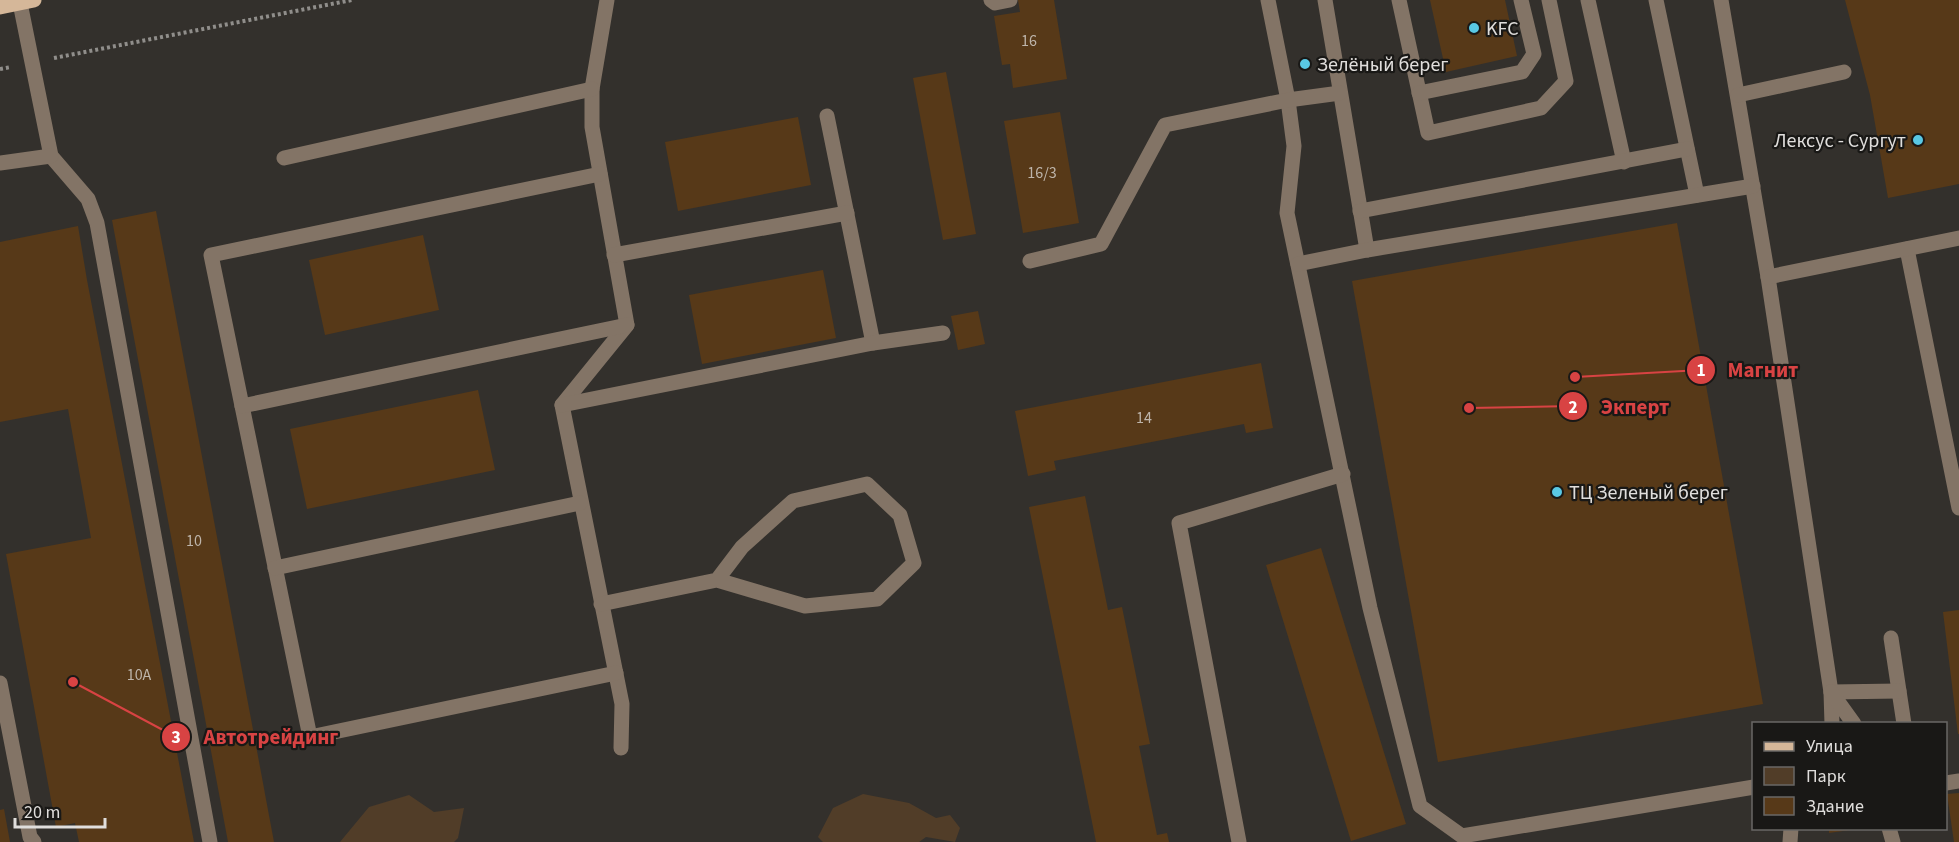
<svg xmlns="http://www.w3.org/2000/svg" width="1959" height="842" font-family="'Source Sans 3',sans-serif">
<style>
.green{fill:#513d28}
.building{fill:#573918}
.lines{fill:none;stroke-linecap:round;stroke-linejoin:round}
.path{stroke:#908e8b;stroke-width:4;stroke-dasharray:3 3;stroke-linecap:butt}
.minor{stroke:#837466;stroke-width:15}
.major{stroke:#d5b799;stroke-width:15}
.poi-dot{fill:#59c8e4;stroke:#191816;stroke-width:2}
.labels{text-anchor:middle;stroke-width:4.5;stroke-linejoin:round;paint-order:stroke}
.number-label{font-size:16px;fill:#beb5ab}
.poi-label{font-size:20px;fill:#e0dedc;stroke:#191816;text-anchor:start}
.leader{fill:none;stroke:#d84343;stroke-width:2}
.callout-dot{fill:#d84343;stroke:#191816;stroke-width:2}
.mark-label{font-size:18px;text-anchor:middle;font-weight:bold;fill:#fff}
.callout-label{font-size:21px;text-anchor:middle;font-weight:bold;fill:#d84343;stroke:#191816;stroke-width:4.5;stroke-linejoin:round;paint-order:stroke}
</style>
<rect width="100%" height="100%" fill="#33302c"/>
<!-- green -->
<g class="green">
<path d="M863 794 909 803 936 818 950 815 960 828 955 842 926 837 919 842H823L818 837 833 808Z"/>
<path d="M409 795 434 812 464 808 458 838 454 842H340L369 807Z"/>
</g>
<!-- building -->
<g class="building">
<path d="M1018 0H1054L1067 79 1013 88 1010 64 1002 65 994 16 1020 12Z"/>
<path d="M1430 0H1505L1517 56 1446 72Z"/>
<path d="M1845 0H1959V184L1888 198 1870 95Z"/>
<path d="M946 72 976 234 943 240 913 78Z"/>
<path d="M1060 112 1079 223 1023 233 1004 121Z"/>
<path d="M798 117 811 185 678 211 665 142Z"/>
<path d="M156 211 172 296 274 842H228L112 220Z"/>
<path d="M1677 223 1763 704 1438 762 1352 281Z"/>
<path d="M78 226 87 280 194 842H79L75 823 56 827 6 554 91 538 68 409 0 422V242Z"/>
<path d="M423 235 439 310 325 335 309 260Z"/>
<path d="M823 270 836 338 702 364 689 295Z"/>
<path d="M978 311 985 344 958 350 951 316Z"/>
<path d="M1261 363 1273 428 1246 433 1244 424 1054 461 1056 470 1028 476 1015 411Z"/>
<path d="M478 390 495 470 307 509 290 429Z"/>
<path d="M1085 496 1108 610 1122 607 1150 744 1139 746 1157 835 1167 833 1169 842H1096L1029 507Z"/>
<path d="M1321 548 1406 824 1351 841 1266 565Z"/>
<path d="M1959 610V734H1958L1943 612Z"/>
<path d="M1959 793V842H1954L1947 794Z"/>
<path d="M4 809 10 842H0V810Z"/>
<path d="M1829 828H1850V830L1829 833Z"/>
</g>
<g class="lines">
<!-- path -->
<g class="path">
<path d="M54 58 352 0"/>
<path d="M0 69 11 67"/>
</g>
<!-- minor -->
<g class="minor">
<path d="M607 0 592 89V127L627 325 562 405 622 704 621 748"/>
<path d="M991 0 995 3 1010 0"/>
<path d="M1268 0 1288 100 1294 146 1287 213 1370 608 1420 806 1462 836 1754 787"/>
<path d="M1325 0 1367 250"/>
<path d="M1399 0 1428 133 1541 108 1566 81 1549 0"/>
<path d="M1588 0 1624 162"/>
<path d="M1656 0 1697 195"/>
<path d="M1721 0 1768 277 1831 692 1832 724"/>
<path d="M20 3 51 156 88 199 97 223 210 842"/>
<path d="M1419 93 1522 72 1534 54 1521 0"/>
<path d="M1738 95 1844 72"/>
<path d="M827 116 873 343"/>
<path d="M284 158 592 89"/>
<path d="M0 163 51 156"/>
<path d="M600 174 211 255 310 737 616 673"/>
<path d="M1360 211 1687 149"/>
<path d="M1907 249 1959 508"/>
<path d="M614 255 847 213"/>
<path d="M1030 261 1101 244 1165 125 1288 100 1340 93"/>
<path d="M1298 264 1367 250 1753 186"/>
<path d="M1768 277 1959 238"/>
<path d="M562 405 873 343 943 333"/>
<path d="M242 406 627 325"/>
<path d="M275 568 580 503"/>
<path d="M601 604 717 580 805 606 877 599 914 563 900 515 867 484 793 501 742 547 717 580"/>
<path d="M1891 638 1904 724"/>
<path d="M0 683 30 837 34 842"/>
<path d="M1831 692 1899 691"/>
<path d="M1831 692 1854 724"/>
<path d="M1946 783 1959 781"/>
<path d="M1889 828 1893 842"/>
<path d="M1239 842 1179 523 1343 474"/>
<path d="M1790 842 1791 828"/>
</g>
<!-- major -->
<path class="major" d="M0 7 34 0"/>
</g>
<!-- markers -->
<g class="poi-dot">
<circle cx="1474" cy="28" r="6"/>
<circle cx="1305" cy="64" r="6"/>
<circle cx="1918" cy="140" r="6"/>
<circle cx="1557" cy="492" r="6"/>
</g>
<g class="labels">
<!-- number labels -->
<g class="number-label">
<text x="1029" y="46">16</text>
<text x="1042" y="178">16/3</text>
<text x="1144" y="423">14</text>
<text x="194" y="546">10</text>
<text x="139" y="680">10А</text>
</g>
<!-- poi labels -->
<g class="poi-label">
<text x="1486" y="35">KFC</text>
<text x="1317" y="71">Зелёный берег</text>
<text x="1906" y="147" text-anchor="end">Лексус - Сургут</text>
<text x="1569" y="499">ТЦ Зеленый берег</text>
</g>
</g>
<!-- callouts -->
<path class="leader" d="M1575 377L1701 370M1469 408L1573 406M73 682L176 737"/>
<g class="callout-dot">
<circle cx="1575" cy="377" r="6"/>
<circle cx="1469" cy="408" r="6"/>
<circle cx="73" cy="682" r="6"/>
<circle cx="1701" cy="370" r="15"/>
<circle cx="1573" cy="406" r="15"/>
<circle cx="176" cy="737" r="15"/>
</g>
<g class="mark-label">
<text x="1701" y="376">1</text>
<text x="1573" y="413">2</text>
<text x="176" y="743">3</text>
</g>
<g class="callout-label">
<text x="1763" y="377">Магнит</text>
<text x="1635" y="414">Экперт</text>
<text x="271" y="744">Автотрейдинг</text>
</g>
<!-- legend -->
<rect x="1752" y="722" width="195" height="108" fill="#191816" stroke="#696765" stroke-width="1.5"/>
<rect x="1764" y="742" width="30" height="9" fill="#d5b799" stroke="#696765" stroke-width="1.5"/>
<text x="1806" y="752" font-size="18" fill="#e0dedc">Улица</text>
<rect x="1764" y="767" width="30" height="18" fill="#513d28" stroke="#696765" stroke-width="1.5"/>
<text x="1806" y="782" font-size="18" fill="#e0dedc">Парк</text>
<rect x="1764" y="797" width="30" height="18" fill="#573918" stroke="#696765" stroke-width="1.5"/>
<text x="1806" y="812" font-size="18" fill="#e0dedc">Здание</text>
<!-- scale -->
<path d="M15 818v9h90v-9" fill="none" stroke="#e0dedc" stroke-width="3"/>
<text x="24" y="818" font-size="18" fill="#e0dedc" stroke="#191816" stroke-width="4.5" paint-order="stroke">20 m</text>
</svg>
